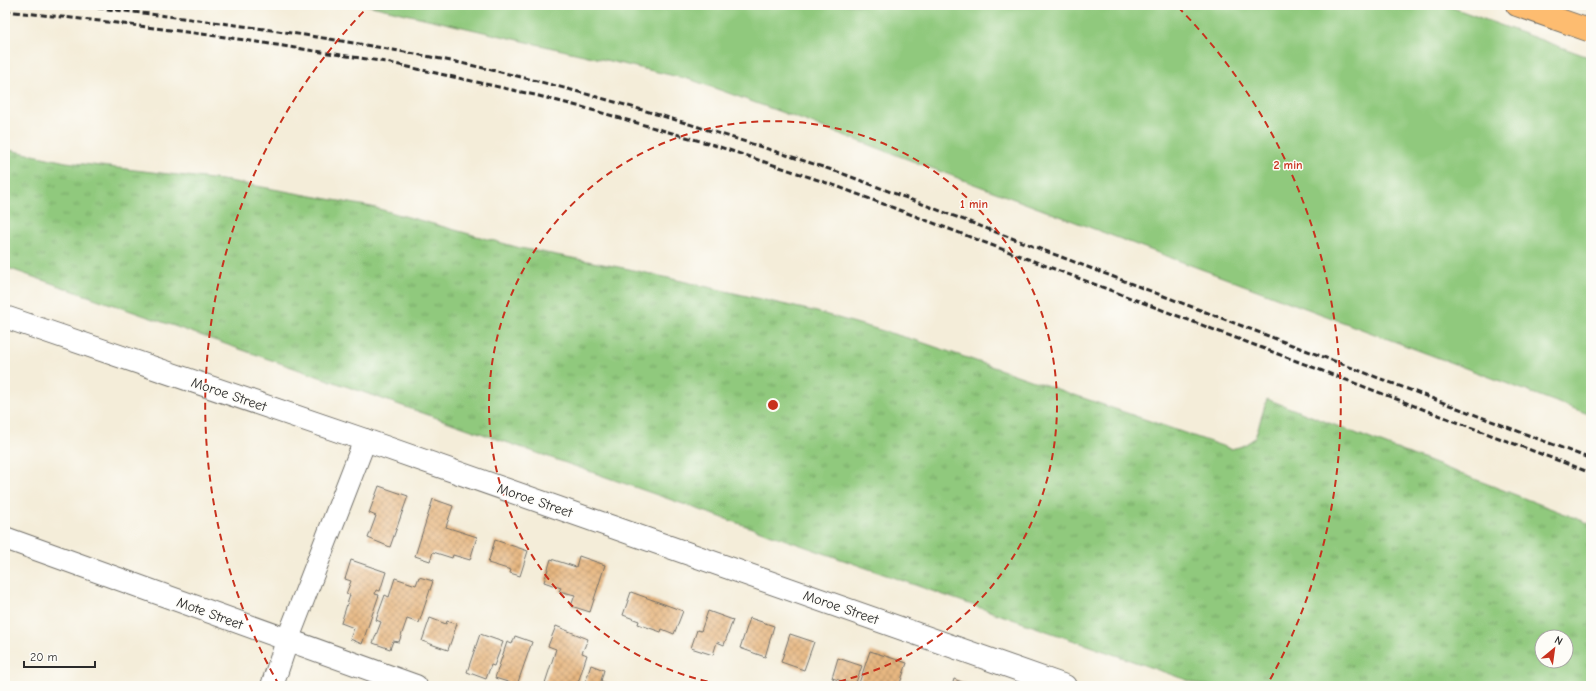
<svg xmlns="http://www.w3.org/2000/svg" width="1596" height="691" font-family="'Comic Neue',sans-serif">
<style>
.grass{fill:#90c97d;stroke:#5e7a54}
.park{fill:url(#park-tufts);stroke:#5e7a54;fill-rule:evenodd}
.building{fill:url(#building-cross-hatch)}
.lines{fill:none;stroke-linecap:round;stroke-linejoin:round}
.minor-casing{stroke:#716f68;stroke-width:24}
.major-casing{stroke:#716f68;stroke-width:24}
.minor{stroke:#fff;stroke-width:22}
.major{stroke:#fdbc70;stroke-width:22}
.rail{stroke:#2b2b2b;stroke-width:3;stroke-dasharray:6 3;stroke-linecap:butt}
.ring{fill:none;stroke:#c8321e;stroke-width:2;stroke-dasharray:7 5}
.labels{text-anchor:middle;stroke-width:3;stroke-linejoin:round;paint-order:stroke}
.street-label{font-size:14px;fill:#2b2b2b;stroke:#fdfcf7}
.centre{fill:#c8321e;stroke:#fdfcf7;stroke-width:2}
.ring-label{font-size:12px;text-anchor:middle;font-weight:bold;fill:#c8321e;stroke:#fdfcf7;stroke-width:3;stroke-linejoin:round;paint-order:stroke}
</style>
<defs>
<pattern id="park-tufts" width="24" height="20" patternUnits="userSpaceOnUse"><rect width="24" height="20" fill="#90c97d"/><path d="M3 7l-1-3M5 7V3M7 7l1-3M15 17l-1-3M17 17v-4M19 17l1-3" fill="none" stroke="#76a367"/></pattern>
<pattern id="building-cross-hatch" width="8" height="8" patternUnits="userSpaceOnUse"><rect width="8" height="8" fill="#e7b781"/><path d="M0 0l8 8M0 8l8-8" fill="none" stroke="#bb956a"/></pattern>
</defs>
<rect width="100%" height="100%" fill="#fdfcf7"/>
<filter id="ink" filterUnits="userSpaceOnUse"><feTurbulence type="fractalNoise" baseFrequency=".025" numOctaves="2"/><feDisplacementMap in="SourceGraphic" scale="8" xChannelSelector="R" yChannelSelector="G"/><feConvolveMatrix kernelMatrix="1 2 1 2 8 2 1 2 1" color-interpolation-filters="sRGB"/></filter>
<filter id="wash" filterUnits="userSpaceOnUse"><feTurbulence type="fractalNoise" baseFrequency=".012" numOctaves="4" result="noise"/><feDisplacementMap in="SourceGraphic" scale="16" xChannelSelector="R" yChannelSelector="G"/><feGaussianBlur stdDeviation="0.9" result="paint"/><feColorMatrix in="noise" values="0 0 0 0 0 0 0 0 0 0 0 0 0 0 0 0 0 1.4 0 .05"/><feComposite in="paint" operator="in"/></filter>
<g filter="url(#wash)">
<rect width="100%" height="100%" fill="#f4edd9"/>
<!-- grass -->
<path class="grass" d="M367 5H1445L1591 58V415L803 120 692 80Z"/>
<!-- park -->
<path class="park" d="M5 149 66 162 229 181 372 207 520 248 629 269 817 312 918 341 1231 449 1243 446 1255 438 1267 399 1591 524V686H1204L5 267ZM1542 637H1566V661H1542Z"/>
<g id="blocks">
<!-- building -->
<g class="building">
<path d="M379 486 408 496 390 547 368 538 376 516 369 513Z"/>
<path d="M433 499 453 506 446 527 477 537 470 560 453 555 452 558 433 552 430 561 415 556Z"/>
<path d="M495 540 528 551 520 576 510 573 511 570 488 563Z"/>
<path d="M579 556 605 565 590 612 571 606 575 595 559 591 561 588 544 582 551 559 576 567Z"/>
<path d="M351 560 386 572 380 591 376 590 375 594 379 595 362 644 350 639 354 628 341 623 350 595 346 594 351 581 345 579Z"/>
<path d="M419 577 433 581 419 623 407 619 399 642 393 641 390 649 373 643 381 622 376 620 385 595 389 597 395 578 416 585Z"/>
<path d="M631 592 683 611 674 634 662 629 661 632 638 624 639 621 623 615Z"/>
<path d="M708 611 733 620 724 645 717 642 713 655 691 648 697 630 701 631Z"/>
<path d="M430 618 446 624 447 621 457 624 448 650 422 641Z"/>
<path d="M750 618 774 626 765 657 740 648Z"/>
<path d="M556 626 588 639 582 653 587 655 577 686H548L549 684 545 683 556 649 548 646Z"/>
<path d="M480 634 503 642 494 666 491 665 486 679 467 672Z"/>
<path d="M790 634 814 642 804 670 781 662Z"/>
<path d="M515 636 532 642 517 685 495 678 507 642 512 644Z"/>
<path d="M870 651 907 663 899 686H858Z"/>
<path d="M838 658 862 666 855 685 832 678Z"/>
<path d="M591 665 604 670 601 681 614 686H584Z"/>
<path d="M954 679 972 686H952Z"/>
</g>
</g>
</g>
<g filter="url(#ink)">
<use href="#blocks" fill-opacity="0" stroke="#716f68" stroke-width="1"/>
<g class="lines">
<defs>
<g id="minor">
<path d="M5 317 365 440 1065 686"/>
<path d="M5 538 416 686"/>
<path d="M272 686 287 641 365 440"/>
</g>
<path id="major" d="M1517 5 1591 31"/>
</defs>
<!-- minor casing -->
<use href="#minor" class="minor-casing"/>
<!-- major casing -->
<use href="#major" class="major-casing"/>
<!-- minor -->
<use href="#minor" class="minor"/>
<!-- major -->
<use href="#major" class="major"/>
<!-- rail -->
<g class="rail">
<path d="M71 5C200 19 328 36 456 62 587 90 714 131 841 173L1591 459"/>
<path d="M5 11 100 21 225 37 386 62 535 95 585 108 714 145 836 186 1591 473"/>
</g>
</g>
</g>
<!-- distance rings -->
<g class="ring">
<path d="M731 686A284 284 0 1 1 815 686"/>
<path d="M279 685A568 568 0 0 1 368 7M1178 7A568 568 0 0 1 1267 685"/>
</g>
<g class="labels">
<!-- street labels -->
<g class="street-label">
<text transform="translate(229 394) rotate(19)" y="5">Moroe Street</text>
<text transform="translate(535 500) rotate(19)" y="5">Moroe Street</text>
<text transform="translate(841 607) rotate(19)" y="5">Moroe Street</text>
<text transform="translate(210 613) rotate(20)" y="5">Mote Street</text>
</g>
</g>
<circle cx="773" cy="405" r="6" class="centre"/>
<g class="ring-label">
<text x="1288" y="169">2 min</text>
<text x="974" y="208">1 min</text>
</g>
<!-- margin -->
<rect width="1596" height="691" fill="none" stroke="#fdfcf7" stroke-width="20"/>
<!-- north arrow -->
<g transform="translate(1554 649) rotate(29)"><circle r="19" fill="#fdfcf7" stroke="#a9a8a5"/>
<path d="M0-3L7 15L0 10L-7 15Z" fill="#c8321e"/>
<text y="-6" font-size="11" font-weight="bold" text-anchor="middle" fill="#2b2b2b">N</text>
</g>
<!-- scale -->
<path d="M24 661v6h71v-6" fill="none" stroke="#2b2b2b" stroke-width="2"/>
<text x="30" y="661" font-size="12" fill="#2b2b2b" stroke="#fdfcf7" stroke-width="3" paint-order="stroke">20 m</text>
</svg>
